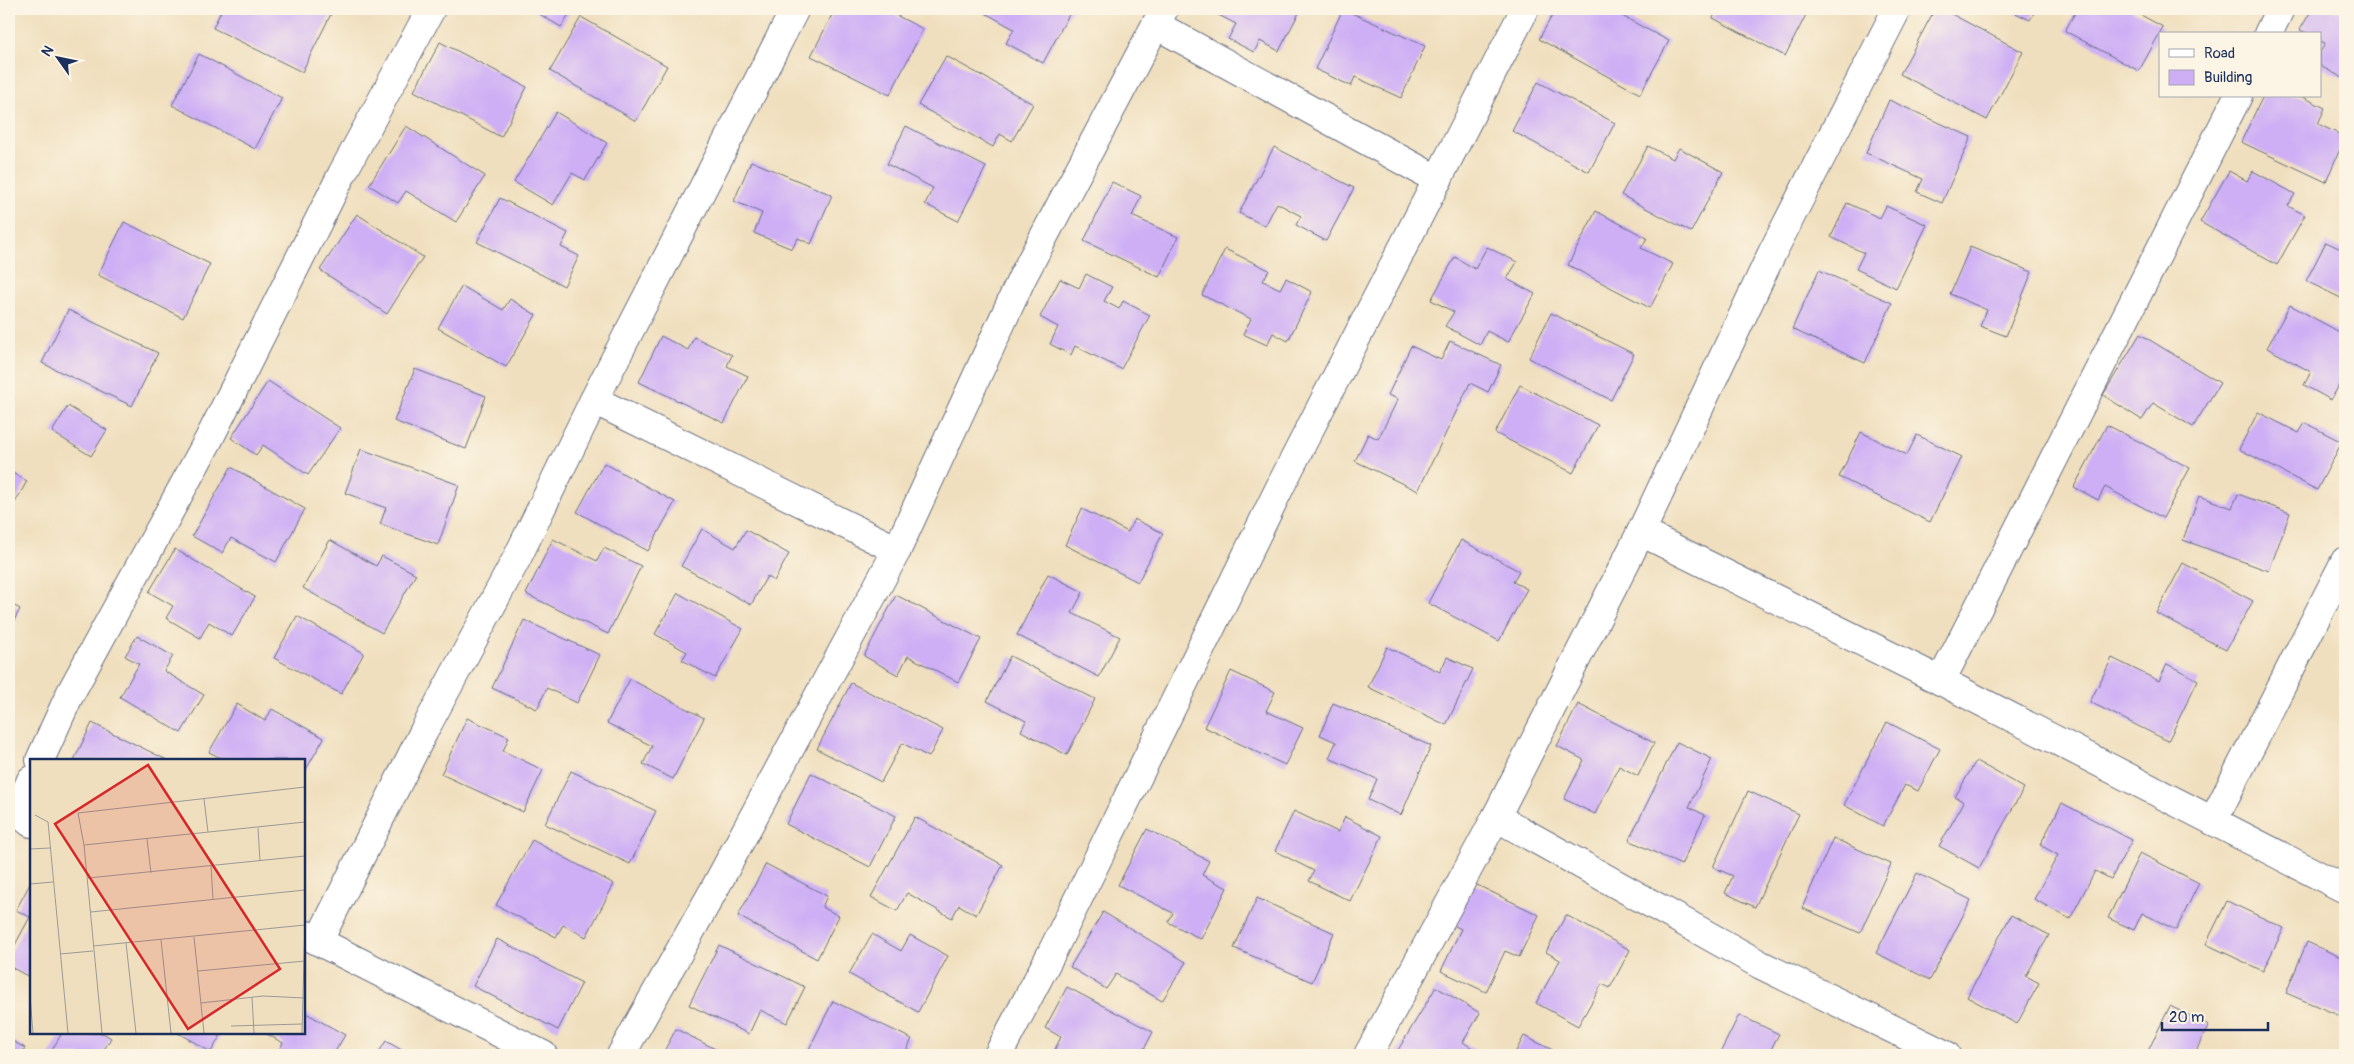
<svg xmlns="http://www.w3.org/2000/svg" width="2354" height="1064" font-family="Pangolin,sans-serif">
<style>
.building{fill:#ceaff5}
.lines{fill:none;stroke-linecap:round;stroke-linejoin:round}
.minor-casing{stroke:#666d80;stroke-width:30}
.minor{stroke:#fff;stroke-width:28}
.inset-road{fill:none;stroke:#9b9998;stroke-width:1}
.view{fill:#d62828;fill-opacity:0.15;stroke:#d62828;stroke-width:2.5}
.inset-edge{fill:none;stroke:#1b2f5e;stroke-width:2.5}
</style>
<rect width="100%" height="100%" fill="#fcf5e5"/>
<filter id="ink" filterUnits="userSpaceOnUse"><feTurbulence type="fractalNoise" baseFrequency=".02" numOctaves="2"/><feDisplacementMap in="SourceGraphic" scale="10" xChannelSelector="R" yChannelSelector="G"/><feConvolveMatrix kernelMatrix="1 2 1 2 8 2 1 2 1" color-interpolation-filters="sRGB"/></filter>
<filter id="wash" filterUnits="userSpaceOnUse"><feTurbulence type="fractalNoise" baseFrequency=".0096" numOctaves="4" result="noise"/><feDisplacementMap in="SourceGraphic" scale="20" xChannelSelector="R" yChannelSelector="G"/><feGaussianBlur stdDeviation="1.12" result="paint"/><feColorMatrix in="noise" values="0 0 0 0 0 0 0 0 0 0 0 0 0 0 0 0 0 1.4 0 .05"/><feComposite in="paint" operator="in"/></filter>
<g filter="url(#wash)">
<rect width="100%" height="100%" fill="#f0dfbe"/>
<g id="blocks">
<!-- building -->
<g class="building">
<path d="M222 9H330L333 10 302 72 213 28Z"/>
<path d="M531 9H572L561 27Z"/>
<path d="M835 9H884L923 29 890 95 811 56Z"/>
<path d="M978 9H1072L1043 63 1006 43 1014 29Z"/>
<path d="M1207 9H1301L1279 51 1260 41 1254 52 1228 39 1236 24Z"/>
<path d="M1343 9 1425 46 1401 98 1355 77 1351 86 1315 69Z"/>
<path d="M1556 9H1609L1669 41 1640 94 1539 39Z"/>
<path d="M1717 9H1809L1785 56 1713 18Z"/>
<path d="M1935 9H1942L2023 52 1987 120 1900 74Z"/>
<path d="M2007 9H2036L2030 20Z"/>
<path d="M2077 9H2130L2163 27 2139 71 2065 31Z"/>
<path d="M2312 9 2345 11V79L2320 66V52L2325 43 2320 41V34H2308L2300 30Z"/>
<path d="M581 17 667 66 636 121 550 71Z"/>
<path d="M440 42 527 87 501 137 414 91Z"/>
<path d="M199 54 282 98 255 149 172 105Z"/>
<path d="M946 56 1033 104 1012 141 1000 134 993 147 918 105Z"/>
<path d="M1538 82 1615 123 1589 172 1512 131Z"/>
<path d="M2263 96H2301L2325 108 2318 124 2345 137 2326 182 2241 142Z"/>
<path d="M1889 100 1971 137 1942 203 1917 192 1923 179 1866 153Z"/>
<path d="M556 112 607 143 585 180 572 173 553 205 514 182Z"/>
<path d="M406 126 485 176 456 222 406 191 398 203 369 185Z"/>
<path d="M906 126 986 167 958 221 925 204 933 188 887 164Z"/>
<path d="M1648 146 1673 159 1679 148 1723 172 1691 232 1621 195Z"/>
<path d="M1274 147 1354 188 1326 241 1296 225 1301 216 1277 203 1265 226 1239 213Z"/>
<path d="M751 161 832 195 811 244 798 238 792 249 754 233 762 213 734 201Z"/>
<path d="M2229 171 2247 181 2253 171 2295 194 2288 206 2305 215 2277 265 2200 222Z"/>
<path d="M1112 182 1141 196 1132 216 1178 237 1159 277 1084 241Z"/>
<path d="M500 198 568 233 561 247 579 256 564 286 477 242Z"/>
<path d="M1847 203 1880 218 1886 206 1927 225 1896 288 1856 269 1864 253 1831 237Z"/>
<path d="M1596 211 1647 238 1641 248 1673 264 1650 308 1568 265Z"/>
<path d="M357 214 423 257 387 314 320 270Z"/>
<path d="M124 222 210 264 183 318 98 275Z"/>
<path d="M2326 242 2345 251V300L2306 281Z"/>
<path d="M1487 247 1517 262 1507 279 1535 294 1508 342 1487 331 1480 345 1445 326 1454 312 1431 300 1455 257 1475 269Z"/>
<path d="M1970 247 2032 272 2006 336 1980 326 1987 310 1950 294Z"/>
<path d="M1225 249 1269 270 1263 281 1280 289 1286 278 1312 292 1288 341 1273 333 1267 345 1243 334 1251 319 1202 295Z"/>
<path d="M1819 270 1892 303 1865 363 1792 329Z"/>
<path d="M1086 274 1112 287 1104 301 1119 309 1123 301 1150 315 1121 369 1075 346 1071 355 1050 344 1058 327 1040 317 1060 279 1079 288Z"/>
<path d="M462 286 503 310 510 299 536 315 506 367 438 328Z"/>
<path d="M2290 305 2345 335V374L2331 400 2304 385 2311 372 2267 348Z"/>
<path d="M68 310 158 353 132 406 42 363Z"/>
<path d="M1551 313 1634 354 1611 400 1529 358Z"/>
<path d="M2140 334 2220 383 2193 427 2153 403 2142 420 2103 395Z"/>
<path d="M661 336 688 350 694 337 732 355 727 366 748 376 724 423 639 382Z"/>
<path d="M1450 341 1501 365 1488 392 1470 383 1418 491 1355 461 1368 434 1378 439 1398 399 1388 395 1411 346 1441 360Z"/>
<path d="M415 369 486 396 466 449 394 421Z"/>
<path d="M268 381 340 428 308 475 263 445 256 455 231 438Z"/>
<path d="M1520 385 1598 425 1573 473 1495 433Z"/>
<path d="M68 406 107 430 91 456 52 432Z"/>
<path d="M2258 412 2299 433 2305 423 2342 442 2317 490 2239 449Z"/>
<path d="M2107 425 2190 468 2163 518 2105 487 2098 500 2074 487Z"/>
<path d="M1861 432 1907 455 1917 435 1962 457 1930 522 1839 477Z"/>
<path d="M361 449 459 485 438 545 380 524 386 508 345 493Z"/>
<path d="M604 463 675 502 648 551 577 512Z"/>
<path d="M231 467 305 509 276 562 231 538 222 553 192 536Z"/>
<path d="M9 471 27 481 13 506 9 504Z"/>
<path d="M2238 494 2290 513 2269 571 2183 540 2199 496 2232 508Z"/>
<path d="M1082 509 1128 532 1134 519 1163 533 1138 582 1065 545Z"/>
<path d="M702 529 735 548 746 530 789 554 774 581 767 576 751 605 681 566Z"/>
<path d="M553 539 597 561 604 548 641 566 608 634 526 594Z"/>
<path d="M330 540 376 566 382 556 416 574 382 633 303 588Z"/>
<path d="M1461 540 1519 571 1513 582 1527 589 1499 641 1428 603Z"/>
<path d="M175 549 255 597 232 636 209 622 200 638 166 618 173 606 149 592Z"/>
<path d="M2183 563 2253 601 2226 650 2156 613Z"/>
<path d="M1048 574 1083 592 1072 613 1120 637 1099 677 1017 635Z"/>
<path d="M678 593 743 629 715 678 682 660 687 652 655 634Z"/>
<path d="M896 595 981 639 958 682 908 656 898 675 864 656Z"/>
<path d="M9 603 20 609 9 630Z"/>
<path d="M297 616 364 653 341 694 274 658Z"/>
<path d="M524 620 600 655 577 703 547 688 537 709 492 688Z"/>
<path d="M137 636 173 656 164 671 204 695 181 733 120 697 139 664 125 656Z"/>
<path d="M1387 647 1440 672 1447 657 1473 669 1446 725 1368 687Z"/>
<path d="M1010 656 1095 699 1067 755 1021 731 1026 721 987 701Z"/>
<path d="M2112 658 2159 681 2167 664 2198 680 2168 741 2090 702Z"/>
<path d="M1231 671 1275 692 1266 711 1303 728 1285 765 1204 727Z"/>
<path d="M630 679 704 718 673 779 643 764 652 746 607 723Z"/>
<path d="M851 683 943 730 929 757 902 743 881 782 817 749Z"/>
<path d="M1333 703 1431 746 1401 815 1368 800 1377 779 1329 758 1336 742 1320 735Z"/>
<path d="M237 704 265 721 272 709 324 738 304 773V760H225L209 752Z"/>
<path d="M1578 704 1654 743 1638 776 1619 766 1595 814 1564 799 1584 760 1557 746Z"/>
<path d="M467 718 509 737 503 751 543 770 523 812 441 774Z"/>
<path d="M1887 722 1940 749 1918 791 1905 785 1883 826 1844 805Z"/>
<path d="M92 723 167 760H74Z"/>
<path d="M1677 742 1712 759 1689 807 1705 815 1681 865 1629 840Z"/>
<path d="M1976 761 2024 788 1979 868 1939 846 1964 802 1955 797Z"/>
<path d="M571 771 656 811 630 864 545 824Z"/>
<path d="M811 773 896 816 870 867 786 824Z"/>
<path d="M1748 791 1799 814 1755 907 1725 893 1733 876 1713 867Z"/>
<path d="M2062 803 2132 840 2111 879 2095 871 2070 919 2034 899 2058 855 2040 845Z"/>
<path d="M1294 811 1338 832 1345 817 1382 836 1350 901 1309 881 1314 871 1275 851Z"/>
<path d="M915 817 1003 865 976 915 959 905 952 918 907 893 897 911 871 897Z"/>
<path d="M1147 829 1209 861 1202 875 1227 888 1201 939 1168 922 1173 913 1118 885Z"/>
<path d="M1833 838 1891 864 1860 933 1802 908Z"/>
<path d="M532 840 614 884 586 937 563 925 556 937 496 905Z"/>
<path d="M2140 853 2199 883 2176 930 2142 913 2134 930 2108 918Z"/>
<path d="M766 864 827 896 822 907 839 916 817 959 738 916Z"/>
<path d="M1917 873 1971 900 1930 980 1876 953Z"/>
<path d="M31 882V978L9 966V956L30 917 16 910Z"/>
<path d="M1473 883 1539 915 1519 957 1505 951 1486 992 1441 971 1461 929 1453 925Z"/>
<path d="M1257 898 1334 933 1312 982 1234 948Z"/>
<path d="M2227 901 2284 928 2263 971 2206 944Z"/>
<path d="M1103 912 1186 962 1162 1001 1116 974 1106 989 1070 967Z"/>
<path d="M1566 915 1630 950 1610 988 1602 984 1578 1026 1536 1003 1560 960 1546 952Z"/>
<path d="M2011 915 2049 935 2026 976 2039 983 2017 1024 1967 997Z"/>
<path d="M872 934 901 951 910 935 948 956 918 1012 849 974Z"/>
<path d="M497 939 582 983 558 1030 473 986Z"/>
<path d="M2307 942 2345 959V1018L2286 993Z"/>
<path d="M719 945 805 987 787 1023 760 1010 749 1034 689 1005Z"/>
<path d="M1067 987 1153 1032 1141 1055H1052L1061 1037 1045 1028Z"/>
<path d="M1436 987 1480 1013 1463 1042 1475 1050 1472 1055H1395Z"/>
<path d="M833 1001 912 1039 904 1055H806Z"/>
<path d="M2170 1006 2209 1025 2194 1055H2146Z"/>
<path d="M304 1012 345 1035 333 1055H276L283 1043 265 1033H304Z"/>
<path d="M1739 1015 1779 1034 1768 1055H1719Z"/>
<path d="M676 1029 727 1055H662Z"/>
<path d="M62 1033H103L111 1038 101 1055H49Z"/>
<path d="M178 1033H222L211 1052Z"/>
<path d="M1524 1036 1563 1055H1514Z"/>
<path d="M9 1039 25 1048 21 1055H9Z"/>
<path d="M386 1041 410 1055H377Z"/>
</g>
</g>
</g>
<g filter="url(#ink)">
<use href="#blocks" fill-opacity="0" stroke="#666d80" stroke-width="1"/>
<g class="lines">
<defs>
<g id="minor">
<path d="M1156 25 1438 180"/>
<path d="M2268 34 2280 9"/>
<path d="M594 400 897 550"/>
<path d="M1641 532 1941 681 2345 889"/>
<path d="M1941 681 2238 96"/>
<path d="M40 760 70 694 209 439 342 174 431 9"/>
<path d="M31 780 25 794 26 819 31 823"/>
<path d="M1496 817 1761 965 1946 1055"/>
<path d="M2213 821 2345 561"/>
<path d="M304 934 543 1055"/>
<path d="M319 940 424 731 517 558 594 400 795 9"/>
<path d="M621 1055 715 888 897 550 1022 278 1164 9"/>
<path d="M998 1055 1050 956 1281 485 1525 9"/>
<path d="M1368 1055 1496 817 1641 532 1772 253 1897 9"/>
</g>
</defs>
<!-- minor casing -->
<use href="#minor" class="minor-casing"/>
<!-- minor -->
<use href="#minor" class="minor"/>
</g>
</g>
<!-- overview -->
<g transform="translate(30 759)">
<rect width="275" height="275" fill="#f0dfbe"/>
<path class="inset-road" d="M174 40 178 73M5 56 18 63 38 274M228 69 230 102M117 80 121 114M54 86 275 63M0 90 20 89M181 107 183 140M58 119 275 97M0 125 23 123M61 153 275 131M164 178 174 274M131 181 141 274M96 184 106 274M63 187 275 166M30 195 63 192M168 212 275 202M0 237 3 274M222 238 224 274M171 244 233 237 274 239M201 267 272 265M72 274 54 86 48 54 275 28M272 274 275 162"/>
<path class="view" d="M118 6 250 210 158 270 25 65Z"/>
<rect width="275" height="275" class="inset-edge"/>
</g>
<!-- margin -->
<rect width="2354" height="1064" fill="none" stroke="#fcf5e5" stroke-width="30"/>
<!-- legend -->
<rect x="2159" y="32" width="162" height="65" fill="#fcf5e5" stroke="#a2a6af"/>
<rect x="2169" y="49" width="25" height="8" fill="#ffffff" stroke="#a2a6af"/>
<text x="2204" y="58" font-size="15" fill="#1b2f5e">Road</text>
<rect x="2169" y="70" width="25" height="15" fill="#ceaff5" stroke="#a2a6af"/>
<text x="2204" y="82" font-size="15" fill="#1b2f5e">Building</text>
<!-- north arrow -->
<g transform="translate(58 58) rotate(303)" stroke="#fcf5e5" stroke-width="4" paint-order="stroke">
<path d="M0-4L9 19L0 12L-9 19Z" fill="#1b2f5e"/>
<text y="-8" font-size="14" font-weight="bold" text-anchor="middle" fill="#1b2f5e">N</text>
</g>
<!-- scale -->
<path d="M2162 1022v8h106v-8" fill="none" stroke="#1b2f5e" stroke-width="2.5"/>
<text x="2169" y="1022" font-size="15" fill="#1b2f5e" stroke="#fcf5e5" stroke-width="4" paint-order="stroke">20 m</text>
</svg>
